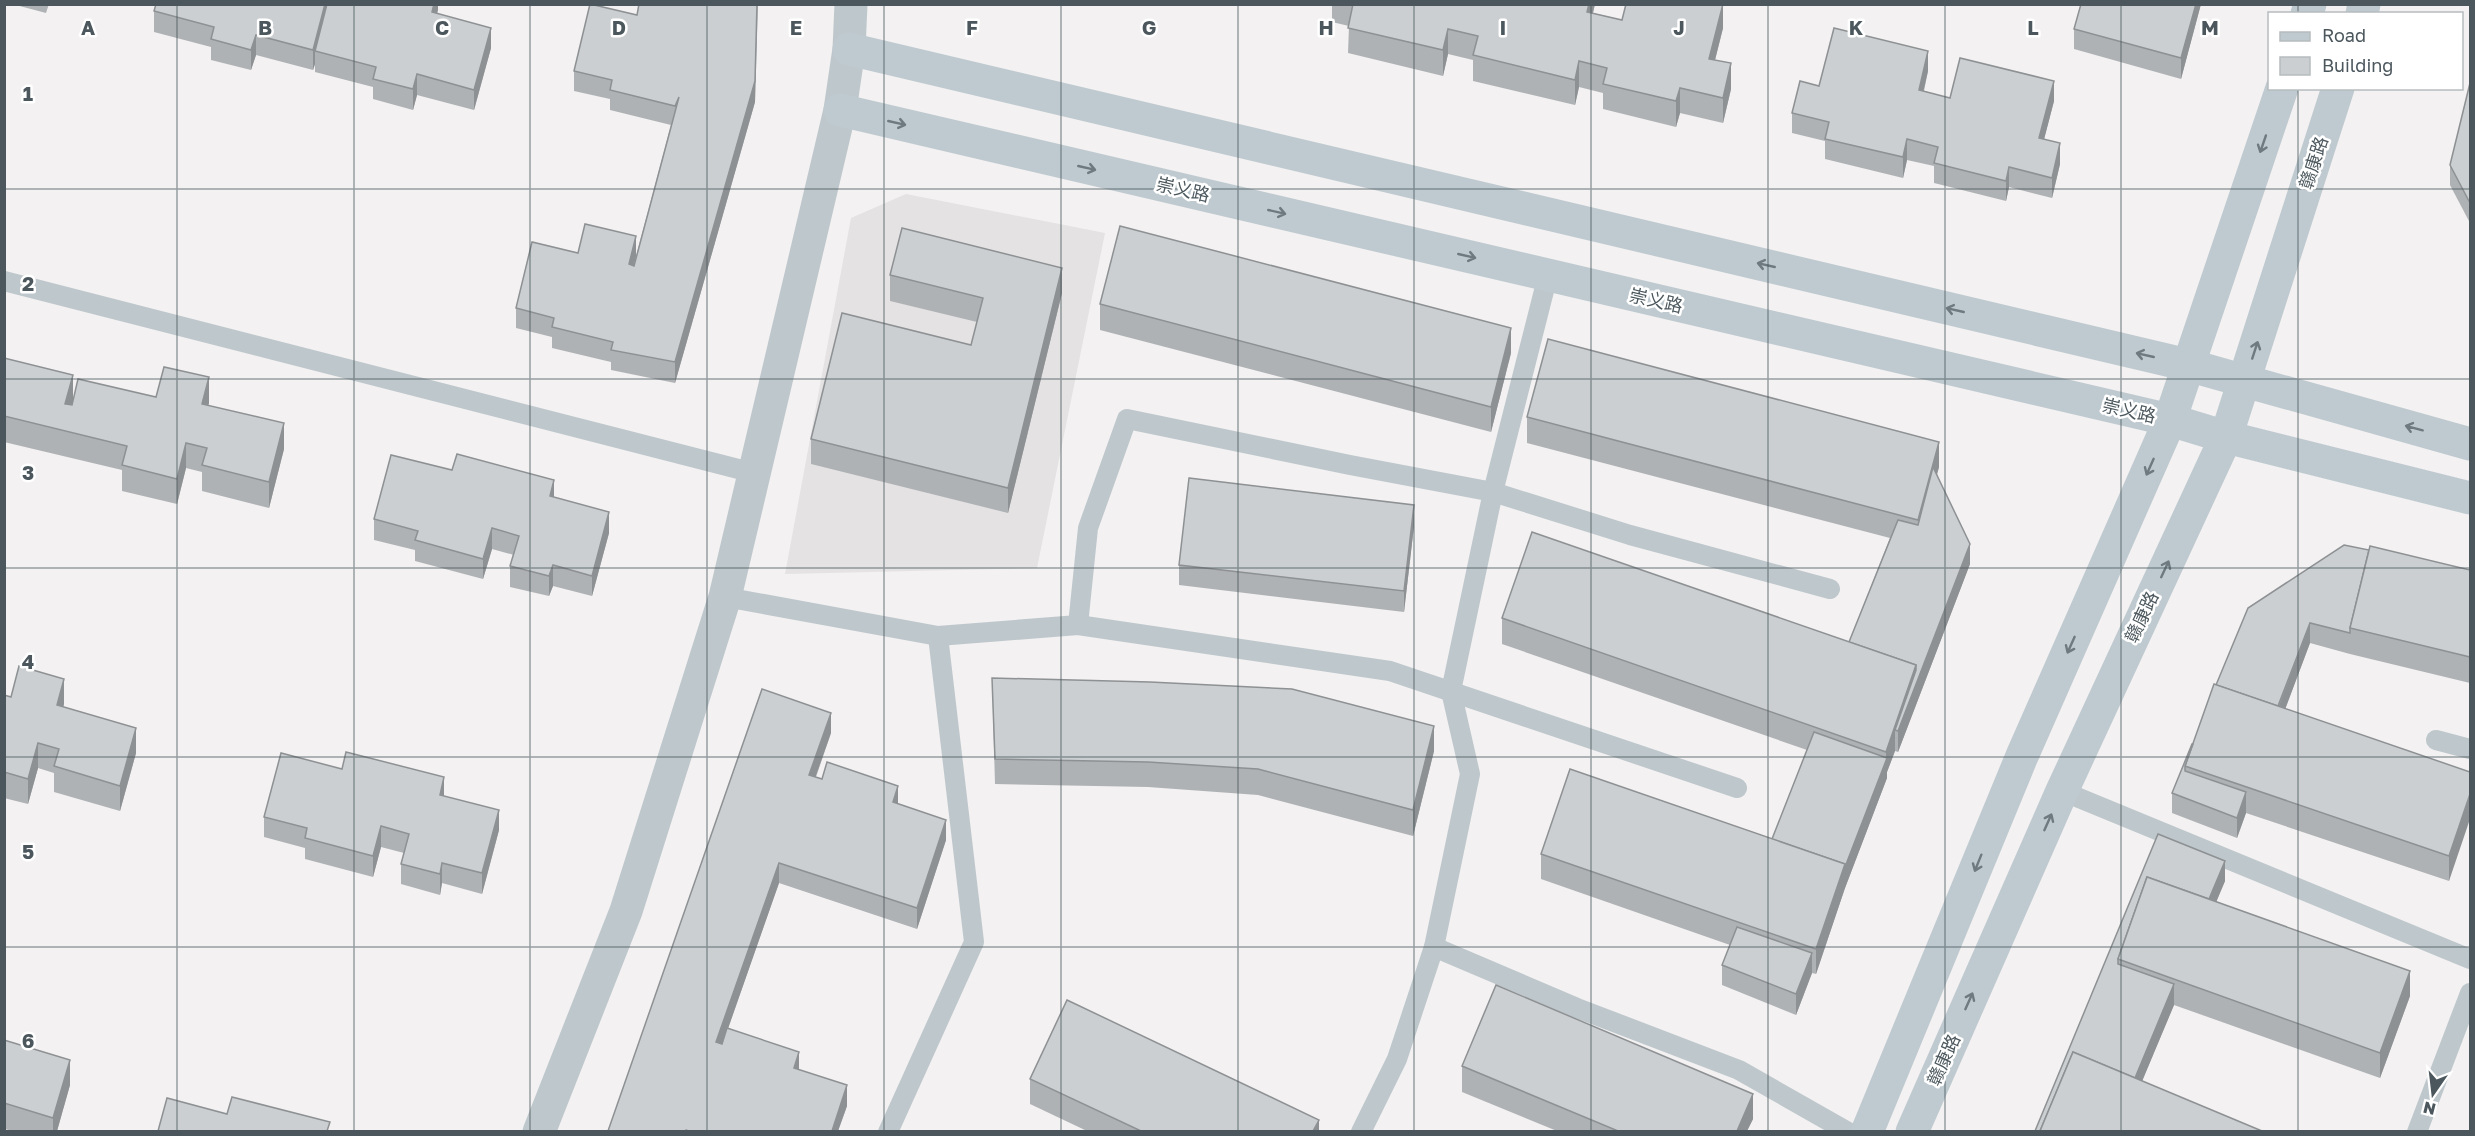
<svg xmlns="http://www.w3.org/2000/svg" width="2475" height="1136" font-family="'Golos Text','Noto Sans SC',sans-serif">
<style>
.education{fill:#e4e2e3}
.lines{fill:none;stroke-linecap:round;stroke-linejoin:round}
.service{stroke:#bec7cc;stroke-width:20}
.tertiary{stroke:#bec7cc;stroke-width:33}
.secondary{stroke:#bfcad0;stroke-width:33}
.wall{fill:#afb2b5}
.shaded-wall{fill:#8e9193}
.building{fill:#cbcfd2;stroke:#8e9193;stroke-width:1.5}
.oneway{stroke:#6e7a80}
.grid{fill:none;stroke:#4b575d;stroke-width:1.5;stroke-opacity:0.55}
.labels{text-anchor:middle;stroke-width:5;stroke-linejoin:round;paint-order:stroke}
.street-label{font-size:18px;fill:#4b575d;stroke:#fff}
.grid-label{font-size:20px;text-anchor:middle;font-weight:bold;fill:#4b575d;stroke:#fff;stroke-width:5;stroke-linejoin:round;paint-order:stroke}
</style>
<rect width="100%" height="100%" fill="#f3f1f1"/>
<!-- education -->
<path class="education" d="M906 194 1105 233 1037 568 785 574 851 218Z"/>
<g class="lines">
<!-- service -->
<g class="service">
<path d="M4 281 754 473"/>
<path d="M725 597 938 636 1078 625"/>
<path d="M2436 740 2470 749"/>
<path d="M1737 788 1390 671 1078 625 1088 528 1127 419 1350 465 1493 492 1630 535 1830 589"/>
<path d="M2062 791 2470 959"/>
<path d="M1434 947 1577 1008 1739 1070 1848 1132"/>
<path d="M888 1132 974 942 938 636"/>
<path d="M1361 1132 1397 1059 1434 947 1470 774 1451 691 1493 492 1548 275"/>
<path d="M2417 1132 2470 993"/>
</g>
<!-- tertiary -->
<path class="tertiary" d="M539 1132 626 911 725 597 840 110 849 49 851 4"/>
<!-- secondary -->
<g class="secondary">
<path d="M2307 14 2310 4"/>
<path d="M2362 14 2364 4"/>
<path d="M849 49 2188 365 2470 444"/>
<path d="M840 110 2170 420 2226 437 2470 498"/>
<path d="M1867 1132 2022 756 2170 420 2282 88"/>
<path d="M1912 1132 2062 791 2226 437 2338 88"/>
</g>
</g>
<!-- wall -->
<g class="wall">
<path d="M12 4H49L46 13Z"/>
<path d="M438 4 437 14 491 48 474 110 417 95 413 110 373 99V87L315 72V64L313 70 256 55 251 70 211 60V47L154 32V11Z"/>
<path d="M758 4 755 102 675 383 611 370V362L552 348V337L516 328V308L578 253 636 256 671 125 610 110V99L574 91V71L637 15Z"/>
<path d="M1332 4H1595L1593 13 1622 20 1723 4V28L1715 60 1731 89 1723 123 1680 113 1676 127 1603 109V93L1579 87 1575 105 1473 81V60L1448 54 1443 76 1348 53 1349 26 1332 22Z"/>
<path d="M2081 4H2201L2181 79 2074 49V29Z"/>
<path d="M1928 71 1924 91 1950 98 2054 101 2044 139 2060 164 2052 198 2009 187 2006 201 1934 183V166L1907 160 1903 178 1825 159V141L1792 133V113L1819 86Z"/>
<path d="M2470 83V223L2450 185V165Z"/>
<path d="M890 275 1062 293 1008 513 811 464V439L971 345 977 322 890 301Z"/>
<path d="M1100 304 1511 353 1491 432 1100 330Z"/>
<path d="M4 358 73 401 156 397 209 403 208 405 284 449 269 508 202 491V472L186 468 177 504 122 491V470L4 442Z"/>
<path d="M1527 417 1939 467 1937 474 1970 564 1898 752 1895 751 1887 772V778L1845 888 1816 974 1812 973 1796 1015 1722 985V965L1730 945 1541 879V854L1772 839 1807 750 1502 644V618L1849 642 1890 538 1527 443Z"/>
<path d="M554 498 609 533 592 596 553 586 549 596 510 587V566L514 555 492 549 483 579 415 561V550L374 540V519Z"/>
<path d="M1414 526 1404 612 1179 585V565Z"/>
<path d="M2369 550 2470 570V683L2350 654 2310 643 2285 709 2470 772 2449 881 2246 813 2237 838 2172 813V793L2193 744 2216 685Z"/>
<path d="M992 678 1434 751 1413 836 1258 795 1148 787 995 784Z"/>
<path d="M4 695 11 697 64 704 63 707 136 753 120 811 54 792V773L38 768 28 804 4 798Z"/>
<path d="M831 733 816 777 898 804 946 840 917 929 779 883 728 1028 799 1069 847 1106 838 1131H608Z"/>
<path d="M444 796 499 830 482 894 442 883 440 895 401 884V864L404 853 381 847 373 877 305 859V848L264 837V817Z"/>
<path d="M2158 834 2225 881 2216 902 2410 996 2380 1078 2174 1005 2142 1081 2035 1131Z"/>
<path d="M4 1040 70 1085 57 1131H14L4 1129Z"/>
<path d="M1462 1066 1753 1119 1747 1131H1557L1462 1092Z"/>
<path d="M1030 1079 1319 1131H1087L1030 1104Z"/>
</g>
<!-- shaded-wall -->
<g class="shaded-wall">
<path d="M325 4H329L315 51V64L313 70V50Z"/>
<path d="M434 4H438V10L432 33V12Z"/>
<path d="M757 4 755 102 675 383V362Z"/>
<path d="M1589 4H1595L1587 37V12Z"/>
<path d="M1723 4V28L1709 84V59Z"/>
<path d="M2196 4H2201L2181 79V58Z"/>
<path d="M491 28V48L474 110V90Z"/>
<path d="M1448 29V54L1443 76V50Z"/>
<path d="M256 35V55L251 70V50Z"/>
<path d="M1928 51V71L1919 110V90Z"/>
<path d="M1579 61V87L1575 105V80Z"/>
<path d="M1731 63V89L1723 123V98Z"/>
<path d="M417 74V95L413 110V89Z"/>
<path d="M2054 81V101L2039 159V138Z"/>
<path d="M1680 88V113L1676 127V101Z"/>
<path d="M1907 139V160L1903 178V157Z"/>
<path d="M2060 143V164L2052 198V178Z"/>
<path d="M2009 167V187L2006 201V181Z"/>
<path d="M636 236V256L629 285V264Z"/>
<path d="M1062 268V293L1008 513V488Z"/>
<path d="M1511 328V353L1491 432V407Z"/>
<path d="M73 375V401L65 429V404Z"/>
<path d="M209 377V403L202 429V404Z"/>
<path d="M284 423V449L269 508V482Z"/>
<path d="M1939 442V467L1918 545V520Z"/>
<path d="M186 443V468L177 504V479Z"/>
<path d="M554 480V500L550 496Z"/>
<path d="M1414 505V526L1404 612V591Z"/>
<path d="M609 512V533L592 596V576Z"/>
<path d="M492 528V549L483 579V559Z"/>
<path d="M1970 544V564L1898 752V731L1895 730V751L1887 772V778L1845 888 1816 974V949L1845 864 1886 762V752L1916 665Z"/>
<path d="M553 565V586L549 596V576Z"/>
<path d="M2310 623V643L2277 731V711Z"/>
<path d="M64 679V704L57 730V705Z"/>
<path d="M831 713V733L809 795V775Z"/>
<path d="M1434 726V751L1413 836V810Z"/>
<path d="M136 728V753L120 811V786Z"/>
<path d="M38 743V768L28 804V779Z"/>
<path d="M444 777V798L440 795Z"/>
<path d="M898 786V806L893 802Z"/>
<path d="M2246 792V813L2237 838V818Z"/>
<path d="M2470 794V819L2449 881V856Z"/>
<path d="M499 810V830L482 894V873Z"/>
<path d="M946 820V840L917 929V908Z"/>
<path d="M381 826V847L373 877V856Z"/>
<path d="M2225 861V881L2207 924V904Z"/>
<path d="M442 863V883L440 895V874Z"/>
<path d="M779 863V883L716 1063V1042Z"/>
<path d="M1812 953V973L1796 1015V994Z"/>
<path d="M2410 971V996L2380 1078V1053Z"/>
<path d="M2174 984V1005L2133 1103V1083Z"/>
<path d="M799 1052V1072L794 1068Z"/>
<path d="M70 1060V1085L57 1131H53V1118Z"/>
<path d="M847 1085V1106L838 1131H832Z"/>
<path d="M1753 1094V1119L1747 1131H1737Z"/>
<path d="M1319 1120V1131H1313Z"/>
</g>
<!-- building -->
<g class="building">
<path d="M156 4H325L313 50 256 35 251 50 211 39 214 27 154 11Z"/>
<path d="M327 4H434L432 12 491 28 474 90 417 74 413 89 373 79 376 67 315 51Z"/>
<path d="M590 4 637 15 639 4H757L755 81 675 362 611 350 613 342 552 327 554 318 516 308 532 242 578 253 585 224 636 236 629 264 634 266 679 97 675 106 610 90 612 80 574 71Z"/>
<path d="M1353 4H1589L1587 12 1622 20 1626 4H1723L1709 59 1731 63 1723 98 1680 88 1676 101 1603 84 1607 68 1579 61 1575 80 1473 55 1478 36 1448 29 1443 50 1348 28Z"/>
<path d="M2081 4H2196L2181 58 2074 29Z"/>
<path d="M1834 28 1928 51 1919 90 1950 98 1960 58 2054 81 2039 138 2060 143 2052 178 2009 167 2006 181 1934 163 1938 147 1907 139 1903 157 1825 139 1829 122 1792 113 1800 81 1819 86Z"/>
<path d="M2470 83V203L2450 165Z"/>
<path d="M1120 226 1511 328 1491 407 1100 304Z"/>
<path d="M902 228 1062 268 1008 488 811 439 842 313 971 345 983 298 890 275Z"/>
<path d="M1548 339 1939 442 1918 520 1527 417Z"/>
<path d="M4 358 73 375 65 404 72 405 78 379 156 397 164 367 209 377 202 404 284 423 269 482 202 465 207 448 186 443 177 479 122 465 127 446 4 416Z"/>
<path d="M457 454 554 480 550 496 609 512 592 576 553 565 549 576 510 566 519 536 492 528 483 559 415 540 418 531 374 519 391 455 452 470Z"/>
<path d="M1933 467 1970 544 1898 731 1895 730 1916 670V665L1849 642 1898 520 1918 525Z"/>
<path d="M1189 478 1414 505 1404 591 1179 565Z"/>
<path d="M1532 532 1916 665 1886 752 1502 618Z"/>
<path d="M2344 545 2369 550 2350 628V633L2310 623 2278 706 2216 685 2248 608Z"/>
<path d="M2370 546 2470 570V657L2350 628Z"/>
<path d="M19 666 64 679 57 705 136 728 120 786 54 766 59 749 38 743 28 779 4 772V695L11 697Z"/>
<path d="M992 678 1150 682 1292 689 1434 726 1413 810 1258 769 1148 762 995 759Z"/>
<path d="M2214 684 2470 772V794L2449 856 2185 766Z"/>
<path d="M762 689 831 713 809 775 822 779 827 762 898 786 893 802 946 820 917 908 779 863 716 1042 722 1044 727 1028 799 1052 794 1068 847 1085 832 1131H689L686 1130 685 1131H608Z"/>
<path d="M1814 732 1887 758 1845 867V864L1772 839Z"/>
<path d="M2192 744H2193L2185 766V771L2246 792 2237 818 2172 793Z"/>
<path d="M346 752 444 777 440 795 499 810 482 873 442 863 440 874 401 864 409 834 381 826 373 856 305 838 307 828 264 817 281 753 342 769Z"/>
<path d="M1570 769 1845 864 1816 949 1541 854Z"/>
<path d="M2158 834 2225 861 2209 899 2147 877 2118 959V964L2174 984 2135 1078 2073 1052 2040 1131H2035Z"/>
<path d="M2147 877 2410 971 2380 1053 2118 959Z"/>
<path d="M1737 927 1812 953 1796 994 1722 965Z"/>
<path d="M1496 985 1753 1094 1737 1131H1618L1462 1066Z"/>
<path d="M1067 1000 1319 1120 1313 1131H1141L1030 1079Z"/>
<path d="M4 1040 70 1060 53 1118 4 1103Z"/>
<path d="M2073 1052 2262 1131H2040Z"/>
<path d="M232 1097 330 1122 327 1131H158L167 1098 227 1114Z"/>
</g>
<!-- one-way arrows -->
<defs><path id="oneway-shaft" d="M-6 0H5M1.5-3L5.5 0L1.5 3" fill="none" stroke-width="1.6" stroke-linecap="round" stroke-linejoin="round" transform="scale(1.5)"/></defs>
<g class="oneway">
<use href="#oneway-shaft" transform="translate(897 123) rotate(13)"/>
<use href="#oneway-shaft" transform="translate(2263 144) rotate(109)"/>
<use href="#oneway-shaft" transform="translate(1087 168) rotate(13)"/>
<use href="#oneway-shaft" transform="translate(1277 212) rotate(13)"/>
<use href="#oneway-shaft" transform="translate(1467 256) rotate(13)"/>
<use href="#oneway-shaft" transform="translate(1766 265) rotate(-167)"/>
<use href="#oneway-shaft" transform="translate(1955 310) rotate(-167)"/>
<use href="#oneway-shaft" transform="translate(2255 350) rotate(-72)"/>
<use href="#oneway-shaft" transform="translate(2145 355) rotate(-167)"/>
<use href="#oneway-shaft" transform="translate(2414 428) rotate(-165)"/>
<use href="#oneway-shaft" transform="translate(2150 467) rotate(114)"/>
<use href="#oneway-shaft" transform="translate(2165 569) rotate(-65)"/>
<use href="#oneway-shaft" transform="translate(2071 645) rotate(114)"/>
<use href="#oneway-shaft" transform="translate(2048 822) rotate(-66)"/>
<use href="#oneway-shaft" transform="translate(1978 863) rotate(112)"/>
<use href="#oneway-shaft" transform="translate(1969 1001) rotate(-66)"/>
</g>
<!-- grid -->
<path class="grid" d="M177 4V1132M354 4V1132M530 4V1132M707 4V1132M884 4V1132M1061 4V1132M1238 4V1132M1414 4V1132M1591 4V1132M1768 4V1132M1945 4V1132M2121 4V1132M2298 4V14M2298 88V1132M4 189H2470M4 379H2470M4 568H2470M4 757H2470M4 947H2470"/>
<g class="labels">
<!-- street labels -->
<g class="street-label">
<text transform="translate(2314 163) rotate(-72)" y="6">赣康路</text>
<text transform="translate(1183 190) rotate(13)" y="6">崇义路</text>
<text transform="translate(1656 301) rotate(13)" y="6">崇义路</text>
<text transform="translate(2129 411) rotate(13)" y="6">崇义路</text>
<text transform="translate(2142 617) rotate(-65)" y="6">赣康路</text>
<text transform="translate(1944 1060) rotate(-66)" y="6">赣康路</text>
</g>
</g>
<g class="grid-label">
<text x="88" y="35">A</text>
<text x="265" y="35">B</text>
<text x="442" y="35">C</text>
<text x="619" y="35">D</text>
<text x="796" y="35">E</text>
<text x="972" y="35">F</text>
<text x="1149" y="35">G</text>
<text x="1326" y="35">H</text>
<text x="1503" y="35">I</text>
<text x="1679" y="35">J</text>
<text x="1856" y="35">K</text>
<text x="2033" y="35">L</text>
<text x="2210" y="35">M</text>
<text x="28" y="101">1</text>
<text x="28" y="291">2</text>
<text x="28" y="480">3</text>
<text x="28" y="669">4</text>
<text x="28" y="859">5</text>
<text x="28" y="1048">6</text>
</g>
<!-- border -->
<rect width="2475" height="1136" fill="none" stroke="#4b575d" stroke-width="12"/>
<!-- legend -->
<rect x="2268" y="12" width="195" height="78" fill="#ffffff" stroke="#b7bcbe" stroke-width="1.5"/>
<rect x="2280" y="32" width="30" height="9" fill="#bfcad0" stroke="#b7bcbe" stroke-width="1.5"/>
<text x="2322" y="42" font-size="18" fill="#4b575d">Road</text>
<rect x="2280" y="57" width="30" height="18" fill="#cbcfd2" stroke="#b7bcbe" stroke-width="1.5"/>
<text x="2322" y="72" font-size="18" fill="#4b575d">Building</text>
<!-- north arrow -->
<g transform="translate(2433 1094) rotate(194)" stroke="#ffffff" stroke-width="4.5" paint-order="stroke">
<path d="M0-4.5L10 22L0 15L-10 22Z" fill="#4b575d"/>
<text y="-9" font-size="16" font-weight="bold" text-anchor="middle" fill="#4b575d">N</text>
</g>
</svg>
